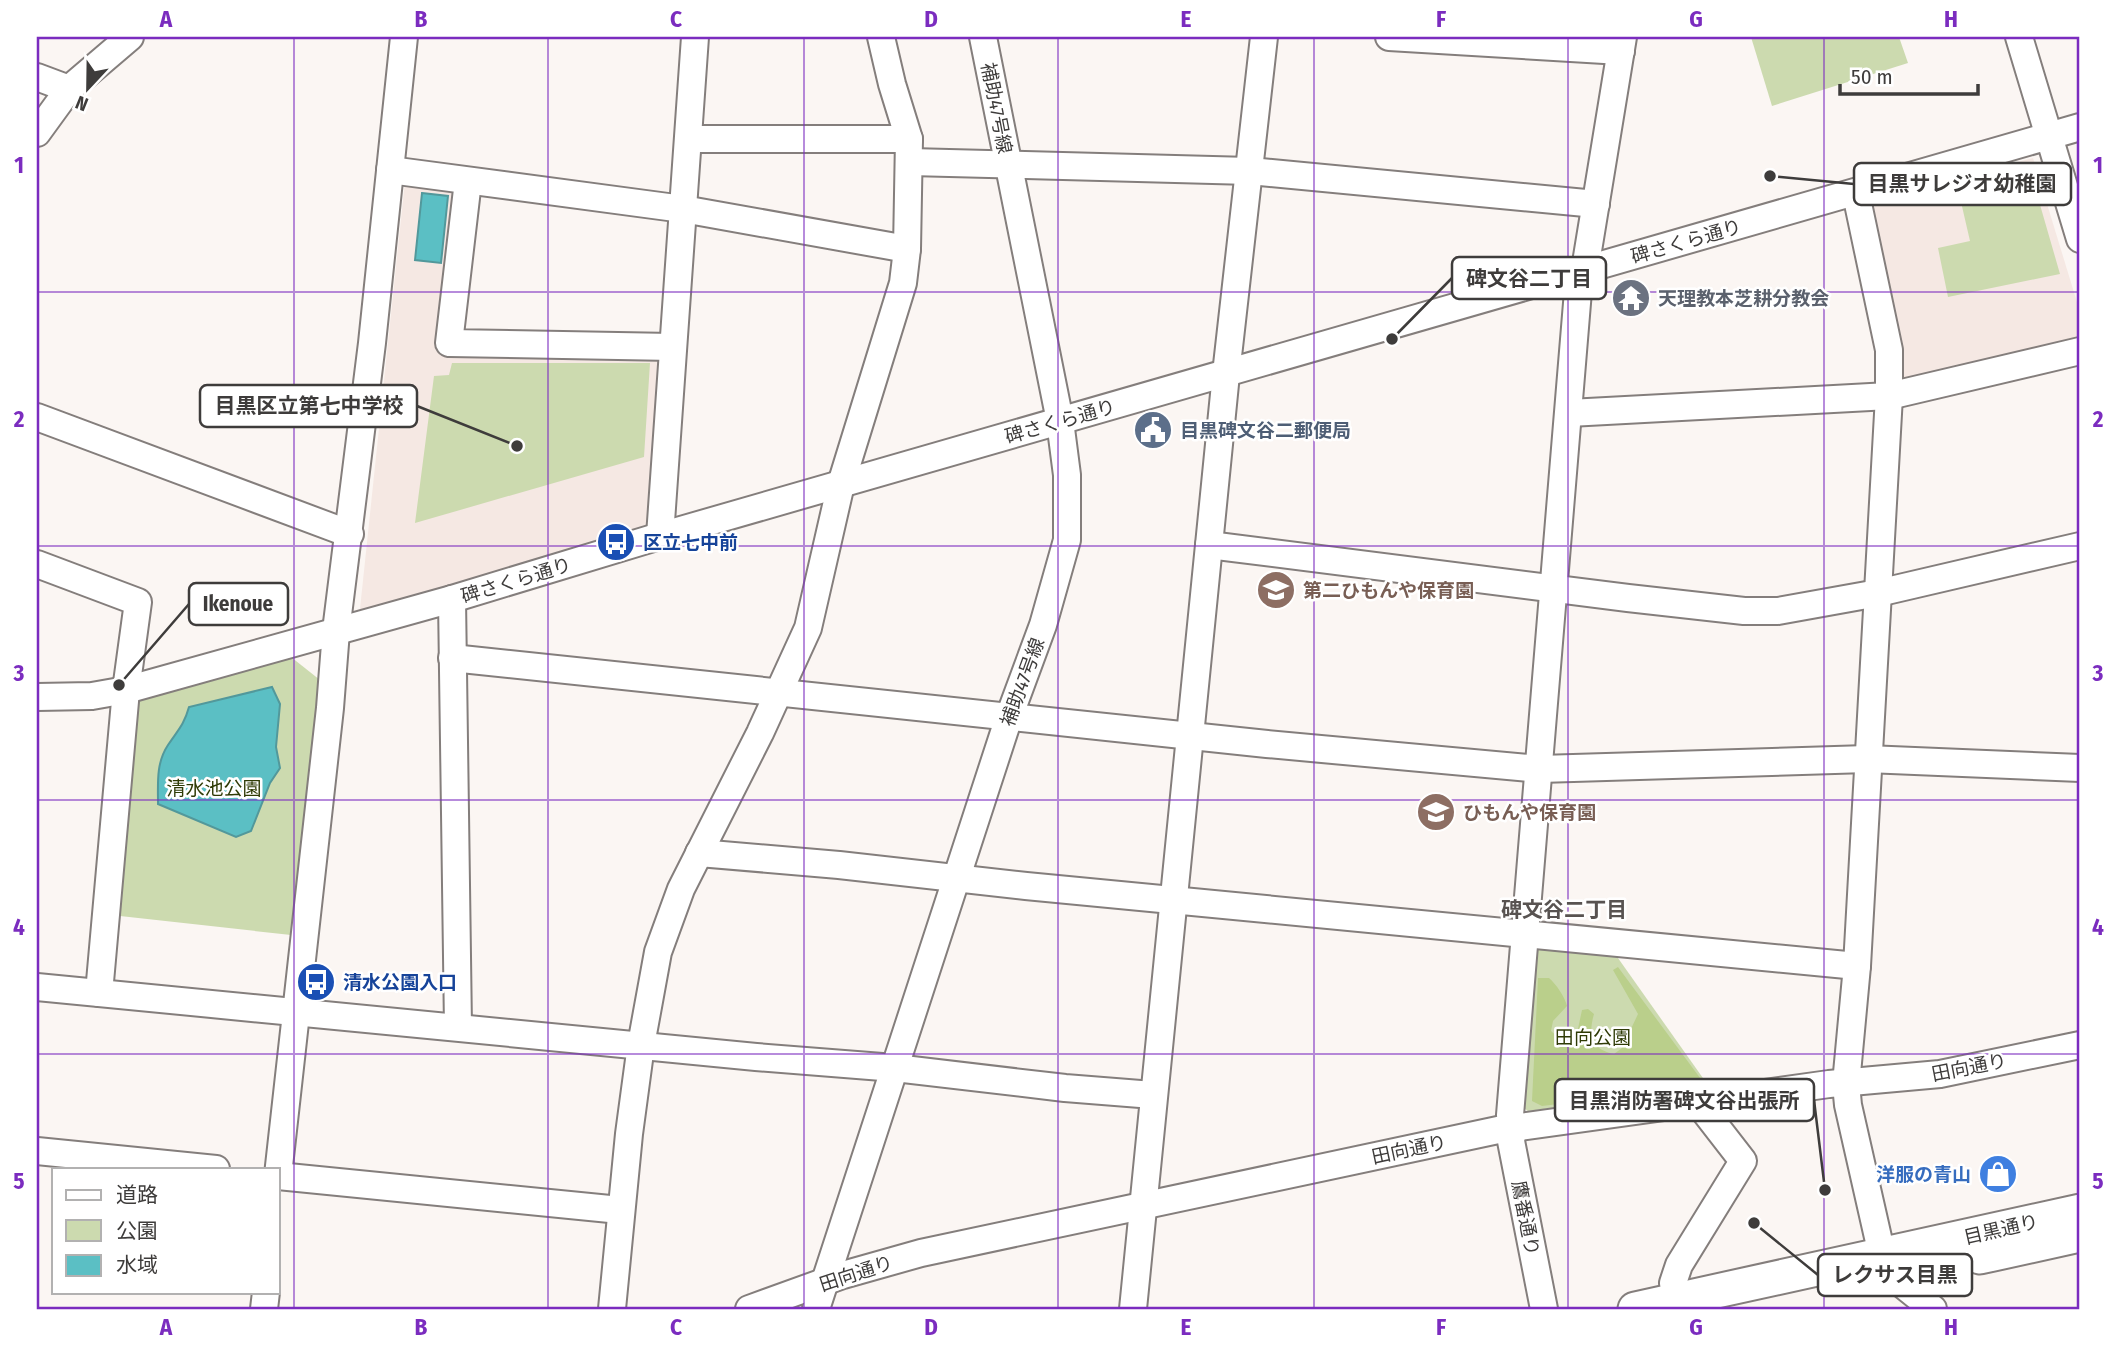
<svg xmlns="http://www.w3.org/2000/svg" width="2117" height="1346" font-family="'Fira Sans Condensed','Noto Sans JP',sans-serif">
<style>
.built{fill:#f5e8e3}
.green{fill:#ccdaaf}
.forest{fill:#bacf8b}
.water{fill:#5bbfc4;stroke:#52989b;stroke-width:2}
.lines{fill:none;stroke-linecap:round;stroke-linejoin:round}
.minor-casing{stroke:#847e7c;stroke-width:30}
.major-casing{stroke:#847e7c;stroke-width:37}
.minor{stroke:#fff;stroke-width:26}
.major{stroke:#fff;stroke-width:33}
.grid{fill:none;stroke:#7b2cbf;stroke-width:2;stroke-opacity:0.55}
.labels{text-anchor:middle;stroke-width:5;stroke-linejoin:round;paint-order:stroke}
.street-label{font-size:19px;fill:#3e3c3b;stroke:#fff}
.worship-label{font-size:19px;font-weight:bold;fill:#5b616d;stroke:#fff;text-anchor:start}
.service-label{font-size:19px;font-weight:bold;fill:#4e5e75;stroke:#fff;text-anchor:start}
.transit-label{font-size:19px;font-weight:bold;fill:#164399;stroke:#fff;text-anchor:start}
.education-label{font-size:19px;font-weight:bold;fill:#785e54;stroke:#fff;text-anchor:start}
.park-label{font-size:19px;fill:#2f3b06;stroke:#fff}
.shop-label{font-size:19px;font-weight:bold;fill:#366cbe;stroke:#fff;text-anchor:end}
.neighbourhood-label{font-size:21px;font-weight:bold;fill:#585351;stroke:#fff}
.leader{fill:none;stroke:#3e3c3b;stroke-width:2.5}
.callout-dot{fill:#3e3c3b;stroke:#fff;stroke-width:2.5}
.callout{fill:#fff;stroke:#3e3c3b;stroke-width:2.5}
.callout-label{font-size:21px;text-anchor:middle;font-weight:bold;fill:#3e3c3b}
.neatline{fill:none;stroke:#7b2cbf;stroke-width:2.5}
.grid-label{font-size:23px;text-anchor:middle;font-weight:bold;fill:#7b2cbf}
</style>
<rect width="100%" height="100%" fill="#fbf6f3"/>
<!-- built -->
<g class="built">
<path d="M2033 158 2080 312V342L1895 390 1866 201Z"/>
<path d="M405 181 457 190 443 351 655 355 664 362 649 530 361 611 360 609Z"/>
</g>
<!-- green -->
<g class="green">
<path d="M1751 37H1899L1908 63 1772 106Z"/>
<path d="M2030 170 2060 274 1948 297 1938 248 1970 241 1958 189Z"/>
<path d="M452 363H650L644 457 415 523 434 376 449 375Z"/>
<path d="M291 657 320 680 291 935 111 915 129 693Z"/>
<path d="M1533 946 1613 951 1710 1088 1528 1111 1521 1106Z"/>
</g>
<!-- forest -->
<path class="forest" d="M1618 967 1706 1086 1542 1106 1532 1101 1538 978H1549C1556 984 1565 997 1567 1006L1553 1021 1551 1031 1560 1039 1571 1043 1576 1038 1582 1010 1588 1009 1594 1014C1588 1035 1591 1049 1614 1054L1622 1048 1638 1014 1613 970Z"/>
<!-- water -->
<g class="water">
<path d="M422 193 448 196 441 263 415 260Z"/>
<path d="M272 687 280 704 276 747 280 768 270 783 251 831 236 837 158 804C158 783 156 763 168 745 178 730 184 725 189 707Z"/>
</g>
<g class="lines">
<defs>
<g id="minor">
<path d="M1389 37 1621 51"/>
<path d="M2019 37 2080 239"/>
<path d="M37 77 69 89"/>
<path d="M37 133 69 89 130 37"/>
<path d="M689 139H909"/>
<path d="M910 162 1250 171 1596 204"/>
<path d="M390 170 683 209 907 249"/>
<path d="M468 181 449 343 673 347"/>
<path d="M1856 194 1889 350V396L1857 966 1846 1084 1848 1105 1882 1255"/>
<path d="M1569 413 1889 396 2080 351"/>
<path d="M37 417 350 534"/>
<path d="M660 536 695 37"/>
<path d="M1209 545 1628 598 1744 611H1778L1878 593 2080 546"/>
<path d="M37 564 138 602 126 690 99 993"/>
<path d="M452 599 458 1027"/>
<path d="M452 658 1267 744 1540 769 1867 759 2080 768"/>
<path d="M37 697 92 696 126 690 452 599 660 536 2080 127"/>
<path d="M699 853 839 865 1026 886 1857 966"/>
<path d="M37 987 756 1057 895 1068 1065 1088 1153 1095"/>
<path d="M37 1151 216 1169"/>
<path d="M278 1175 330 708 336 631 372 343 404 37"/>
<path d="M278 1176 620 1210"/>
<path d="M1892 1276 1933 1309"/>
<path d="M1678 1299 1673 1283 1679 1265 1743 1161 1705 1112 1702 1103"/>
<path d="M264 1309 266 1292"/>
<path d="M612 1309 629 1134 641 1045 658 952 681 889 760 733 808 628 841 484 903 283 907 249 909 139 892 84 881 37"/>
<path d="M749 1309 843 1275 921 1253 1498 1130 1829 1084 1940 1074 2080 1045"/>
<path d="M816 1309 1009 717 1043 625 1067 540V475L1060 421 983 37"/>
<path d="M1133 1309 1226 374 1264 37"/>
<path d="M1544 1309 1511 1141 1513 1128 1510 1115 1578 291 1585 269 1623 37"/>
</g>
<g id="major">
<path d="M1980 1257 2080 1235"/>
<path d="M1635 1309 2080 1211"/>
</g>
</defs>
<!-- minor casing -->
<use href="#minor" class="minor-casing"/>
<!-- major casing -->
<use href="#major" class="major-casing"/>
<!-- minor -->
<use href="#minor" class="minor"/>
<!-- major -->
<use href="#major" class="major"/>
</g>
<!-- grid -->
<path class="grid" d="M294 37V1309M548 37V1309M804 37V1309M1058 37V1309M1314 37V1309M1568 37V1309M1824 37V1309M37 292H2080M37 546H2080M37 800H2080M37 1054H2080"/>
<!-- icons -->
<defs>
<symbol id="temple-disc" viewBox="-11 -11 22 22"><circle r="9.5" fill="#6b7280" stroke="#fff"/><path d="M0-6L5-2H3V0L6.5 2.5H4V6H1.5V3h-3V6H-4V2.5H-6.5L-3 0V-2H-5Z" fill="#fff"/></symbol>
<symbol id="civic-disc" viewBox="-11 -11 22 22"><circle r="9.5" fill="#5c6f8a" stroke="#fff"/><path d="M-.6-6.5H3V-4.5H.6V-3L4-1V1h2V6H-6V1h2V-1L-.6-3ZM-1.2 2.5V6h2.4V2.5Z" fill="#fff"/></symbol>
<symbol id="bus-disc" viewBox="-11 -11 22 22"><circle r="9.5" fill="#1a4fb4" stroke="#fff"/><path d="M-5-6H5V4H4V6H2V4H-2V6H-4V4H-5ZM-3.5-4V0h7V-4ZM-3.5 1.2v1.5H-2V1.2ZM2 1.2v1.5H3.5V1.2Z" fill="#fff"/></symbol>
<symbol id="school-disc" viewBox="-11 -11 22 22"><circle r="9.5" fill="#8d6e63" stroke="#fff"/><path d="M0-5L7-2L0 1L-7-2ZM-4 1L0 2.5L4 1V4Q0 6-4 4Z" fill="#fff"/></symbol>
<symbol id="shop-disc" viewBox="-11 -11 22 22"><circle r="9.5" fill="#3f7fe0" stroke="#fff"/><path d="M-5-2.5h2.3a2.7 3.5 0 0 1 5.4 0H5L5.5 6h-11ZM-1.5-2.5h3a1.5 2.3 0 0 0-3 0Z" fill="#fff"/></symbol>
</defs>
<g fill-rule="evenodd">
<use href="#temple-disc" x="1609" y="276" width="44" height="44"/>
<use href="#civic-disc" x="1131" y="408" width="44" height="44"/>
<use href="#bus-disc" x="594" y="520" width="44" height="44"/>
<use href="#school-disc" x="1254" y="568" width="44" height="44"/>
<use href="#school-disc" x="1414" y="790" width="44" height="44"/>
<use href="#bus-disc" x="294" y="960" width="44" height="44"/>
<use href="#shop-disc" x="1976" y="1152" width="44" height="44"/>
</g>
<g class="labels">
<!-- street labels -->
<g class="street-label">
<text transform="translate(997 108) rotate(79)" y="7">補助47号線</text>
<text transform="translate(1686 241) rotate(-16)" y="7">碑さくら通り</text>
<text transform="translate(1060 421) rotate(-16)" y="7">碑さくら通り</text>
<text transform="translate(516 580) rotate(-17)" y="7">碑さくら通り</text>
<text transform="translate(1022 682) rotate(-70)" y="7">補助47号線</text>
<text transform="translate(1969 1067) rotate(-11)" y="7">田向通り</text>
<text transform="translate(1409 1149) rotate(-12)" y="7">田向通り</text>
<text transform="translate(1526 1218) rotate(79)" y="7">鷹番通り</text>
<text transform="translate(2001 1229) rotate(-13)" y="7">目黒通り</text>
<text transform="translate(856 1273) rotate(-18)" y="7">田向通り</text>
</g>
<!-- worship labels -->
<g class="worship-label">
<text x="1658" y="305">天理教本芝耕分教会</text>
</g>
<!-- service labels -->
<g class="service-label">
<text x="1180" y="437">目黒碑文谷二郵便局</text>
</g>
<!-- transit labels -->
<g class="transit-label">
<text x="643" y="549">区立七中前</text>
<text x="343" y="989">清水公園入口</text>
</g>
<!-- education labels -->
<g class="education-label">
<text x="1303" y="597">第二ひもんや保育園</text>
<text x="1463" y="819">ひもんや保育園</text>
</g>
<!-- park labels -->
<g class="park-label">
<text x="214" y="795">清水池公園</text>
<text x="1593" y="1044">田向公園</text>
</g>
<!-- shop labels -->
<g class="shop-label">
<text x="1971" y="1181">洋服の青山</text>
</g>
<!-- neighbourhood labels -->
<g class="neighbourhood-label">
<text x="1564" y="917">碑文谷二丁目</text>
</g>
</g>
<!-- callouts -->
<path class="leader" d="M1770 176L1854 184M1392 339L1452 278M517 446L417 406M119 685L189 604M1825 1190L1814 1100M1754 1223L1818 1275"/>
<g class="callout-dot">
<circle cx="1770" cy="176" r="7"/>
<circle cx="1392" cy="339" r="7"/>
<circle cx="517" cy="446" r="7"/>
<circle cx="119" cy="685" r="7"/>
<circle cx="1825" cy="1190" r="7"/>
<circle cx="1754" cy="1223" r="7"/>
</g>
<g class="callout">
<rect x="1854" y="163" width="217" height="42" rx="7"/>
<rect x="1452" y="257" width="154" height="42" rx="7"/>
<rect x="200" y="385" width="217" height="42" rx="7"/>
<rect x="189" y="583" width="99" height="42" rx="7"/>
<rect x="1555" y="1079" width="259" height="42" rx="7"/>
<rect x="1818" y="1254" width="154" height="42" rx="7"/>
</g>
<g class="callout-label">
<text x="1962" y="191">目黒サレジオ幼稚園</text>
<text x="1529" y="286">碑文谷二丁目</text>
<text x="309" y="413">目黒区立第七中学校</text>
<text x="238" y="611">Ikenoue</text>
<text x="1684" y="1108">目黒消防署碑文谷出張所</text>
<text x="1895" y="1282">レクサス目黒</text>
</g>
<!-- border -->
<rect width="2117" height="1346" fill="none" stroke="#ffffff" stroke-width="77"/>
<!-- legend -->
<rect x="52" y="1168" width="228" height="126" fill="#ffffff" stroke="#b2b1b1" stroke-width="2"/>
<rect x="66" y="1190" width="35" height="10" fill="#ffffff" stroke="#b2b1b1" stroke-width="2"/>
<text x="116" y="1202" font-size="21" fill="#3e3c3b">道路</text>
<rect x="66" y="1220" width="35" height="21" fill="#ccdaaf" stroke="#b2b1b1" stroke-width="2"/>
<text x="116" y="1238" font-size="21" fill="#3e3c3b">公園</text>
<rect x="66" y="1255" width="35" height="21" fill="#5bbfc4" stroke="#b2b1b1" stroke-width="2"/>
<text x="116" y="1272" font-size="21" fill="#3e3c3b">水域</text>
<!-- north arrow -->
<g transform="translate(88 88) rotate(202)" stroke="#ffffff" stroke-width="5" paint-order="stroke">
<path d="M0-5L12 26L0 18L-12 26Z" fill="#3e3c3b"/>
<text y="-10" font-size="19" font-weight="bold" text-anchor="middle" fill="#3e3c3b">N</text>
</g>
<!-- scale -->
<path d="M1840 84v10h138v-10" fill="none" stroke="#3e3c3b" stroke-width="3.5"/>
<text x="1851" y="84" font-size="21" fill="#3e3c3b" stroke="#ffffff" stroke-width="5" paint-order="stroke">50 m</text>
<rect x="38" y="38" width="2040" height="1270" class="neatline"/>
<g class="grid-label">
<text x="166" y="27">A</text>
<text x="421" y="27">B</text>
<text x="676" y="27">C</text>
<text x="931" y="27">D</text>
<text x="1186" y="27">E</text>
<text x="1441" y="27">F</text>
<text x="1696" y="27">G</text>
<text x="1951" y="27">H</text>
<text x="19" y="173">1</text>
<text x="2098" y="173">1</text>
<text x="19" y="427">2</text>
<text x="2098" y="427">2</text>
<text x="19" y="681">3</text>
<text x="2098" y="681">3</text>
<text x="19" y="935">4</text>
<text x="2098" y="935">4</text>
<text x="19" y="1189">5</text>
<text x="2098" y="1189">5</text>
<text x="166" y="1335">A</text>
<text x="421" y="1335">B</text>
<text x="676" y="1335">C</text>
<text x="931" y="1335">D</text>
<text x="1186" y="1335">E</text>
<text x="1441" y="1335">F</text>
<text x="1696" y="1335">G</text>
<text x="1951" y="1335">H</text>
</g>
</svg>
